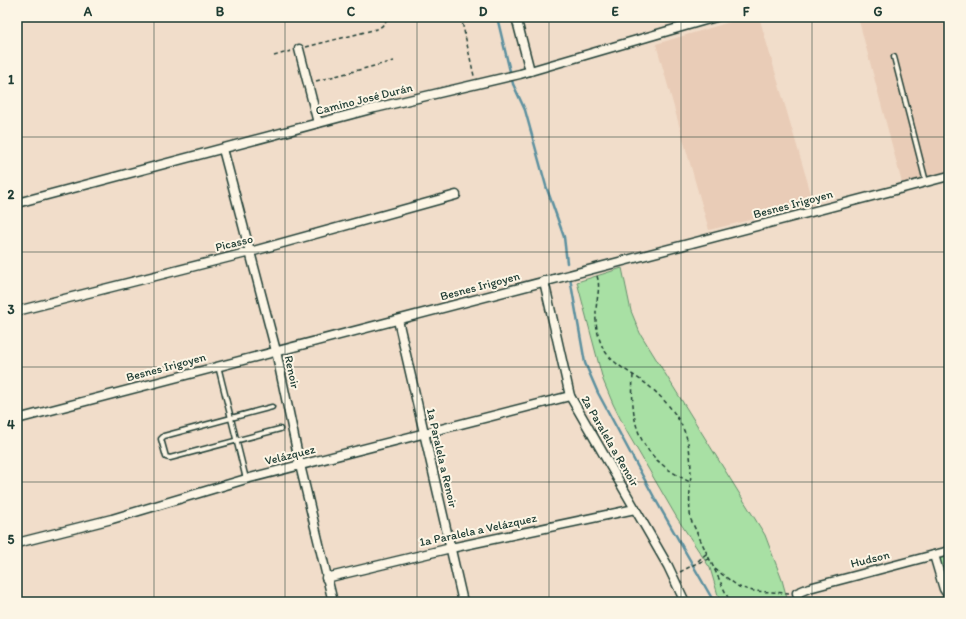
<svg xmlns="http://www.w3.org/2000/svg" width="966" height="619" font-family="Itim,sans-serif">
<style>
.built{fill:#e9ccb7}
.green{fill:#a8e0a4;stroke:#648e6c}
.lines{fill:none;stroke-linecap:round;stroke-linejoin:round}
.stream{stroke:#5c909f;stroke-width:2.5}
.lane-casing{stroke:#1f3d34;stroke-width:7}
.street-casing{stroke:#1f3d34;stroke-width:11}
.path{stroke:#1f3d34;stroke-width:1.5;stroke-dasharray:4 3;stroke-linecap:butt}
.lane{stroke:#fcf5e5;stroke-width:4}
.street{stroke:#fcf5e5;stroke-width:8}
.grid{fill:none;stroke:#1f3d34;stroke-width:1;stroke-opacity:0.55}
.labels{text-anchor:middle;stroke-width:4;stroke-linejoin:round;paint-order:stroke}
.street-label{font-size:12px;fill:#1f3d34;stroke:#fcf5e5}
.neatline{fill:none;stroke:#1f3d34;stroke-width:1.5}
.grid-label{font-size:13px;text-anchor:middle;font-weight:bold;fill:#1f3d34}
</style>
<rect width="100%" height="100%" fill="#f1ddca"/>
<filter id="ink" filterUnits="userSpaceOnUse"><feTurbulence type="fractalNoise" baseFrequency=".025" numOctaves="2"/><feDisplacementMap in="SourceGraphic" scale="8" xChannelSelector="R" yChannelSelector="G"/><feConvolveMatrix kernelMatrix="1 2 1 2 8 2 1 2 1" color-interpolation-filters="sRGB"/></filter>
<g filter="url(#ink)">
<!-- built -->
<g class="built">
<path d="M747 17H759L814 204 709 230 656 44Z"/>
<path d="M858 17H949V171L902 183Z"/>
</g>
<!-- green -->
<g class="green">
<path d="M622 268 631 311 640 333 765 535 782 580 788 602H720L710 568 677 518 627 432 613 404 603 380 577 282Z"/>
<path d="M949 554V594L938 558Z"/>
</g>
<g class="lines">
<!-- stream -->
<g class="stream">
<path d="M497 17 513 84 525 110 546 186 564 237 567 263"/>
<path d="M570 278 585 363 598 393 654 497 714 602"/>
</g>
<defs>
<g id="lane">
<path d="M894 57 926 182"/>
<path d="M218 366 246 479"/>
<path d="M272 407 164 436 161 439 166 457 170 458 280 429"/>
</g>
<g id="street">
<path d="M516 17 530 71"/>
<path d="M299 49 318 123"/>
<path d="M223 149 276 351 300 465 333 602"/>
<path d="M17 203 375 108 520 74 716 17"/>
<path d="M544 281 570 396 668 566 685 602"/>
<path d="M17 311 250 252 456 195"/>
<path d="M398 320 463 602"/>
<path d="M17 419 949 176"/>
<path d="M17 543 112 519 246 479 570 396"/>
<path d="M934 555 944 589 949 596"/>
<path d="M326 578 451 548 635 509"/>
<path d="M17 599 19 602"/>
<path d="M799 602 797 593 809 588 949 551"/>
</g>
</defs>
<!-- lane casing -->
<use href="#lane" class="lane-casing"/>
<!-- street casing -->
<use href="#street" class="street-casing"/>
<!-- path -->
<g class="path">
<path d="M461 17 474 76"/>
<path d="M306 47 377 29 382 26 389 17"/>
<path d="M274 56 291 51"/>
<path d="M316 81 394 61"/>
<path d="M597 276C601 288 596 300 596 312 595 323 598 338 603 348 613 366 635 374 650 387 671 405 688 427 690 456 693 477 687 498 691 520L730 602"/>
<path d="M633 375C630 429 640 457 690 482"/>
<path d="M698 561 707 553"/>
<path d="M715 569 739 587 753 591 789 593"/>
<path d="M680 572 697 563 709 559"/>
</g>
<!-- lane -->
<use href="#lane" class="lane"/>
<!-- street -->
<use href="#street" class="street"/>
</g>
</g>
<!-- grid -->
<path class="grid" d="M154 17V602M285 17V602M417 17V602M549 17V602M681 17V602M812 17V602M17 137H949M17 252H949M17 367H949M17 482H949"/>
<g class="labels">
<!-- street labels -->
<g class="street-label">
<text transform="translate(364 99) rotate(-14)" y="4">Camino José Durán</text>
<text transform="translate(793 204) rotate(-15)" y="4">Besnes Irigoyen</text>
<text transform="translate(234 243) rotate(-14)" y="4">Picasso</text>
<text transform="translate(480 286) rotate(-15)" y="4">Besnes Irigoyen</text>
<text transform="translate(166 367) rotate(-15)" y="4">Besnes Irigoyen</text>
<text transform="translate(292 372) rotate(78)" y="4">Renoir</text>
<text transform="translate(610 441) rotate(60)" y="4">2a Paralela a Renoir</text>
<text transform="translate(290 455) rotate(-14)" y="4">Velázquez</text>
<text transform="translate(442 458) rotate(77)" y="4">1a Paralela a Renoir</text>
<text transform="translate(478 530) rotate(-12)" y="4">1a Paralela a Velázquez</text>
<text transform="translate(870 559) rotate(-14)" y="4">Hudson</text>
</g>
</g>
<!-- margin -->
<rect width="966" height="619" fill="none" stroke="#fcf5e5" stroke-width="44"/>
<rect x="22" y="22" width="922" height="575" class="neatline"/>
<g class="grid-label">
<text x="88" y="16">A</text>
<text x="220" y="16">B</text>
<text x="351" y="16">C</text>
<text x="483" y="16">D</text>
<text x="615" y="16">E</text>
<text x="746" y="16">F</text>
<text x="878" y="16">G</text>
<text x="11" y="84">1</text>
<text x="11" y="199">2</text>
<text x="11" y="314">3</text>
<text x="11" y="429">4</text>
<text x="11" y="544">5</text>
</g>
</svg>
